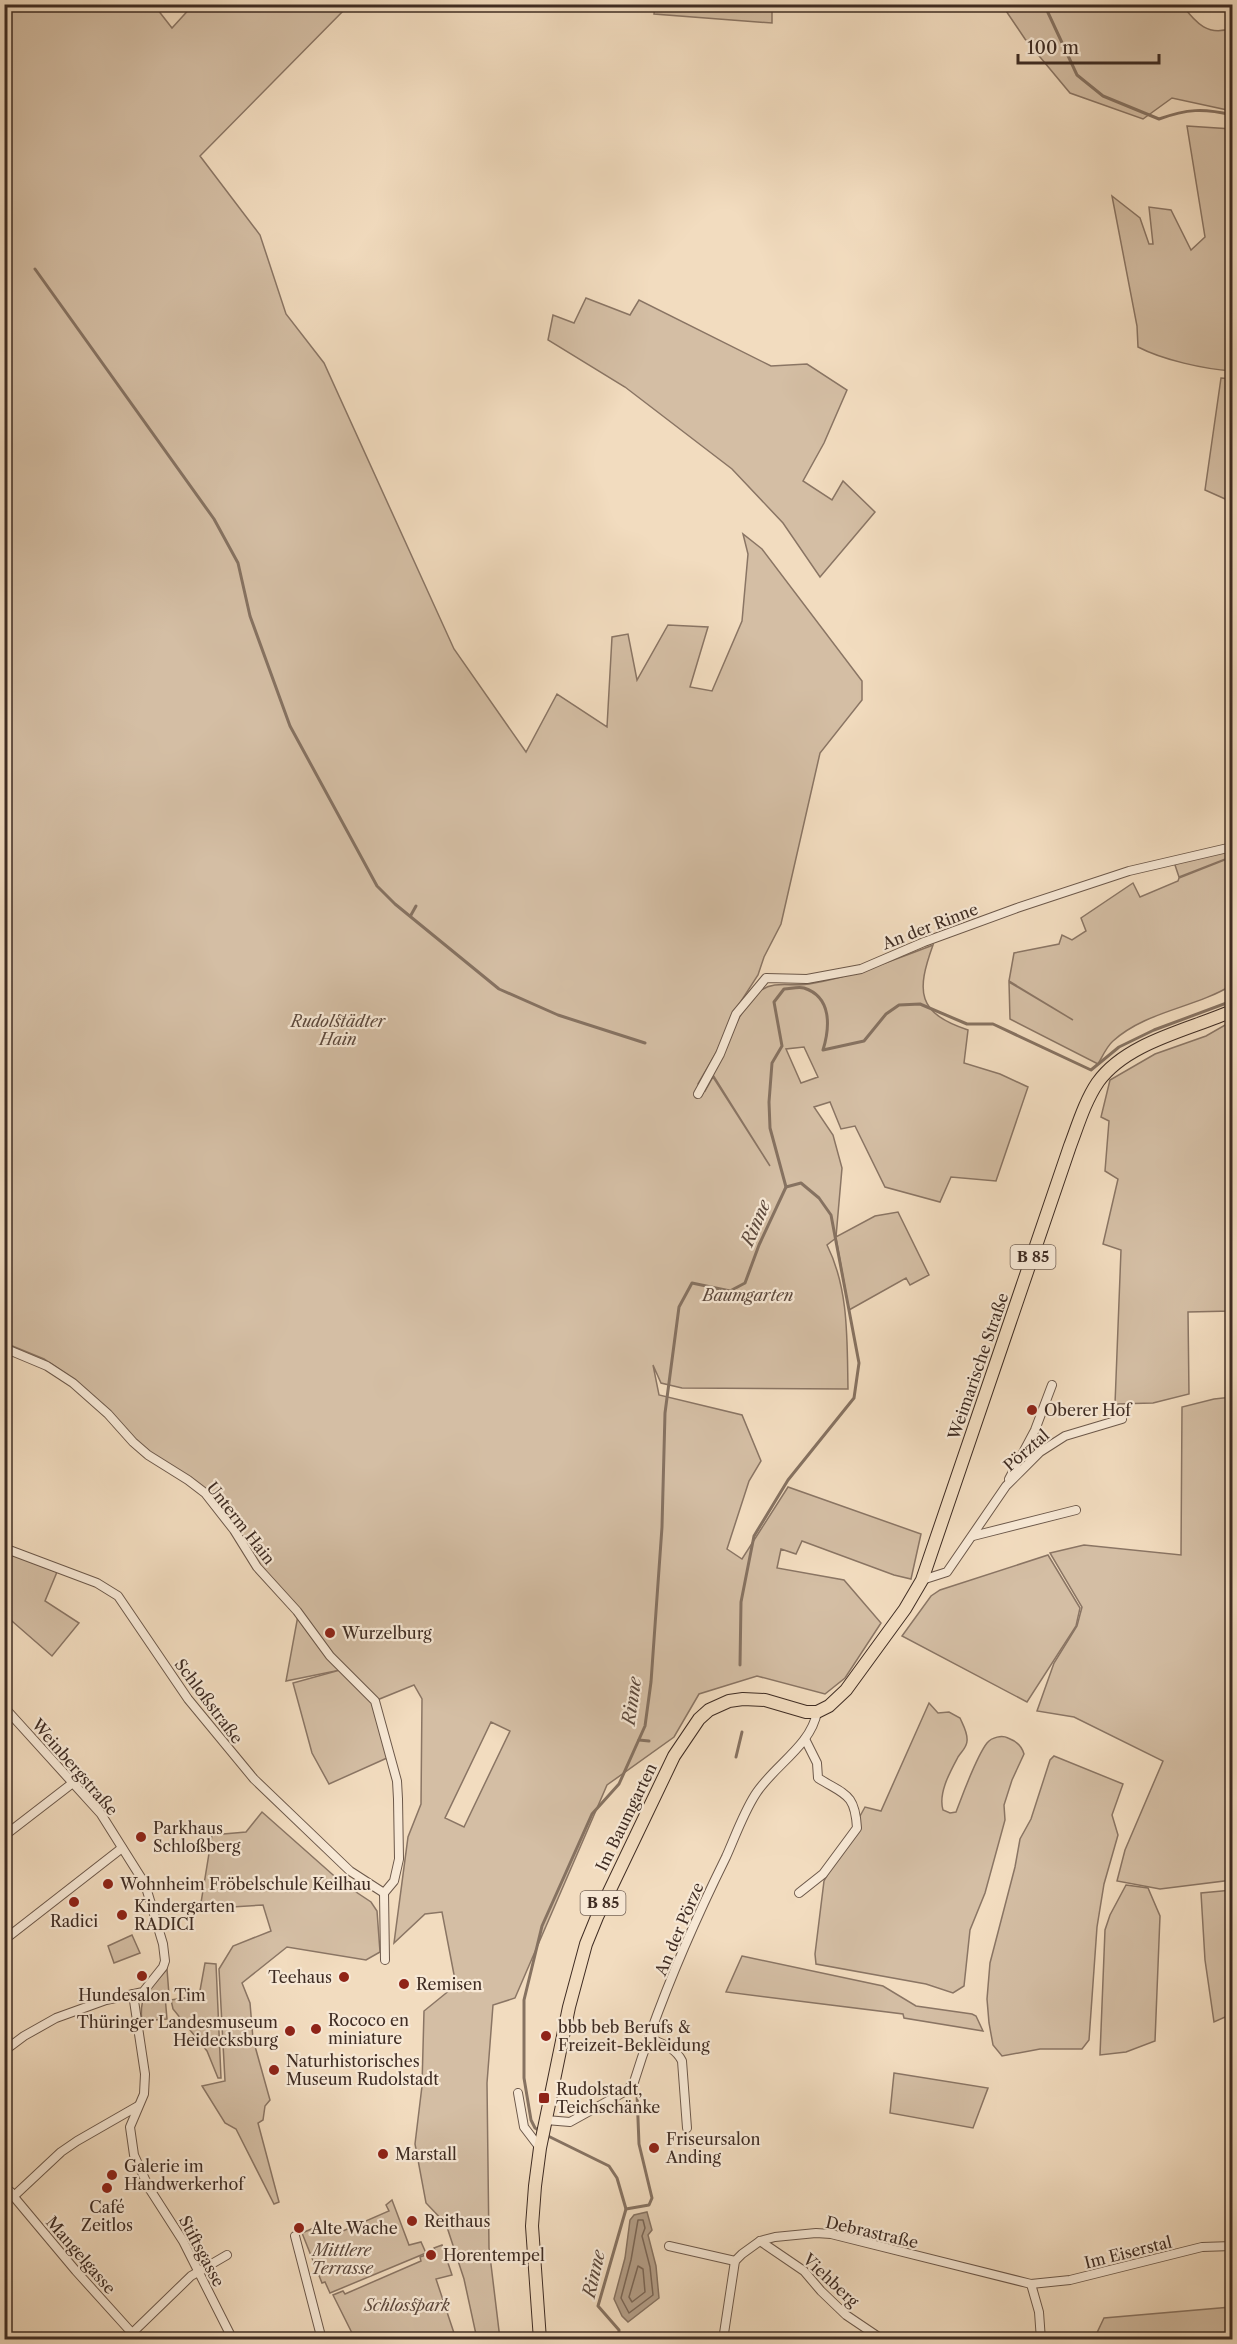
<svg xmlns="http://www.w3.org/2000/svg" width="1237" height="2344" font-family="'Libre Caslon Text',serif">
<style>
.green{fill:#d4bea4;stroke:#8a7564;stroke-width:1.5;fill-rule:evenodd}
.water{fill:#b5a08a;stroke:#867261;stroke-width:1.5}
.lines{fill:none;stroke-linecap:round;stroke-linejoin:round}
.shore{stroke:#7a6656;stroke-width:1.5}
.stream{stroke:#867261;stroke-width:3}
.street-casing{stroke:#6c584a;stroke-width:10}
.primary-casing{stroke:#3f2c23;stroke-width:14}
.street{stroke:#f7e8d5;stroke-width:8}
.primary{stroke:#f2dcbf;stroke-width:12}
.poi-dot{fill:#8f2418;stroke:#f7e8d5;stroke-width:2}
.labels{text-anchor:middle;stroke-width:4.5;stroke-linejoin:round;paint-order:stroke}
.shield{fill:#f7e8d5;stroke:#766458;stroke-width:1.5}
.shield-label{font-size:15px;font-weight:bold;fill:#3f2c23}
.street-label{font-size:16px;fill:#3f2c23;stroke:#f7e8d5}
.park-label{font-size:16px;font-style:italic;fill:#5d493d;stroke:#f7e8d5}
.poi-label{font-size:16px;fill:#3f2c23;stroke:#f7e8d5;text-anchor:start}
.water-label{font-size:18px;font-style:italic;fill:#5c493d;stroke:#f7e8d5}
</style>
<rect width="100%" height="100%" fill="#f2dcbf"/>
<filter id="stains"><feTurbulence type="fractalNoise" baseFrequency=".00333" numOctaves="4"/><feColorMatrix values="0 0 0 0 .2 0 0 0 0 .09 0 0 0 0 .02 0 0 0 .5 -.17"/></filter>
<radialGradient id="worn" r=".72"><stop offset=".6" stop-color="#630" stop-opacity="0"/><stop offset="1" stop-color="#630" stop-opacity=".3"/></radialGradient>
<!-- green -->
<g class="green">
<path d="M4 5H154L172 28 193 5H349L200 156 260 235 286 314 324 363 454 649 526 752 557 694 607 727 612 637 628 634 637 680 668 625 708 627 690 687 712 691 742 621 748 554 743 534 762 549 862 681V700L820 753 781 924 764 957 758 975 734 1012 717 1051 698 1084 705 1091 713 1077 770 1166 713 1075C727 1048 736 1011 760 991 774 980 793 987 809 984 854 976 891 961 933 945 916 992 917 1013 968 1030L964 1063 1000 1074 1028 1087 996 1181 951 1177 940 1202 885 1187 855 1126 841 1129 830 1102 814 1107 833 1135 842 1168 836 1237 875 1216 898 1212 929 1275 910 1285 906 1278 849 1310 836 1238 827 1245C849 1289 847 1340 848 1389L682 1388 661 1383 653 1365 659 1395 742 1415 761 1461 749 1481 727 1549 742 1559 788 1487 921 1534 911 1579 894 1575 802 1541 796 1554 781 1549 777 1568 844 1580 881 1623 845 1678 825 1694 757 1676 699 1694 674 1737 607 1785 515 1998 493 2005 487 2083 489 2248 500 2339H477L464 2279 446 2224 426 2203 415 2144 422 2086 424 2011 456 1985 442 1912 425 1914 394 1943 408 1837 421 1804 422 1699 414 1685 377 1700 345 1669 286 1681 299 1610 258 1566 206 1490 141 1446 94 1397 68 1375 44 1359 5 1343ZM804 1047 818 1077 801 1083 786 1049ZM491 1722 510 1731 464 1827 445 1818Z"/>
<path d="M655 5H772V23L654 14Z"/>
<path d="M1002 5H1182C1196 23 1208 37 1232 28V111L1172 98 1143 119 1070 93 1025 39Z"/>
<path d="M1187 126 1232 129V371C1204 369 1163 360 1138 347L1137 326 1112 196 1140 218 1149 244H1153L1149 207 1171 210 1191 250 1205 237Z"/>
<path d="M586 298 630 315 639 300 771 366 807 364 847 390 824 443 803 481 832 500 843 481 875 512 820 577 783 523 732 469 625 387 548 340 553 315 574 323Z"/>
<path d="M1221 378 1232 379V502L1205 490Z"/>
<path d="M1225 852 1228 858 1179 877 1174 862Z"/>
<path d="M1232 857V985C1195 1008 1146 1011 1113 1041 1107 1046 1102 1057 1098 1064L1010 1019 1009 982 1073 1020 1009 981 1014 953 1059 944 1062 935 1072 940 1086 931 1081 918 1133 883 1140 897 1178 881 1179 878Z"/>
<path d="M1232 1021V1311L1188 1312 1189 1394 1153 1403 1115 1404 1121 1250 1103 1244 1118 1179 1105 1171 1109 1121 1101 1117 1110 1080 1155 1054 1206 1036Z"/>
<path d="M1232 1397V1880L1160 1889 1117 1881 1125 1850 1163 1761 1074 1717 1037 1711 1054 1663 1077 1626 1082 1607 1050 1553 1084 1545 1181 1555 1182 1407 1214 1399Z"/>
<path d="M4 1552 57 1572 45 1601 79 1623 52 1656 5 1615Z"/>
<path d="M1048 1555 1080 1608 1076 1626 1027 1702 902 1636 931 1596 940 1590Z"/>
<path d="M340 1670 371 1700 387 1758 329 1784 312 1753 293 1683Z"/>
<path d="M929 1703 938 1713 949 1712 960 1718C963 1725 968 1733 967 1741 967 1747 962 1751 958 1757 950 1772 938 1793 943 1810L950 1813 956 1812C963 1794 976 1757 987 1743 992 1737 1002 1735 1008 1738 1016 1741 1022 1747 1024 1754L1012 1780 1004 1805 1005 1820 985 1893 970 1930 964 1986 953 1993 926 1984 816 1964 815 1954 824 1881 865 1807 881 1811Z"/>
<path d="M1054 1756 1123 1784 1112 1815 1118 1835 1104 1884 1097 1927 1089 2040 1082 2049H1040L1002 2056 993 2045 989 2023 987 1999 990 1963 1015 1867 1020 1839 1031 1819 1050 1760Z"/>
<path d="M262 1812 341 1882 371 1902 377 1911 380 1952 366 1960 287 1947 242 1983 250 2003 253 2039 270 2100 265 2106 263 2120 258 2123 279 2202 274 2204 236 2129 225 2123 202 2086 225 2081 219 1969 233 1946 271 1931 263 1905 200 1909 212 1835 246 1832Z"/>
<path d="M1126 1885 1148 1888 1160 1916 1155 2041 1126 2052 1100 2055 1105 1930 1110 1915Z"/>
<path d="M1232 1890V2014L1214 2022 1205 1960 1201 1893Z"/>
<path d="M132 1935 140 1953 114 1963 108 1946Z"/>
<path d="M742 1956 883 1986 916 2006 972 2014 976 2016 983 2031 904 2018 903 2014 726 1992Z"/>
<path d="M205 1963 216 1964 221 2078H218L207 2051 173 2009 171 2000 199 1996Z"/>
<path d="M167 1969 169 1995 165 1996 167 2019 142 2021C138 1994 151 1989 167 1969Z"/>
<path d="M894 2073 988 2088 973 2128 890 2113Z"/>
<path d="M392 2200 409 2245 421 2242 426 2253 330 2293 325 2282 322 2283 302 2233 316 2227 317 2230 322 2228 324 2232 341 2226 343 2231 389 2211 386 2205Z"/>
<path d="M442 2245 452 2275 436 2279 456 2339H355L333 2295 343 2291 345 2294 421 2261 420 2257 426 2255 429 2260H434L437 2256 434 2248Z"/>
<path d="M1232 2299V2339H1094L1104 2318 1231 2307Z"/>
</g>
<!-- water -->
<path class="water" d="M647 2212 652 2230 648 2235 656 2266 659 2298 628 2322 622 2316 614 2299 625 2258 630 2220 634 2215Z"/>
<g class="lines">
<!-- shore -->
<g class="shore">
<path d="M638 2220H643L645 2228 642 2236 650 2267 653 2295 629 2313 621 2298 631 2260Z"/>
<path d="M638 2266 643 2269 645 2292 632 2302 629 2297Z"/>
</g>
<!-- stream -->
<g class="stream">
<path d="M1044 4 1077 75 1103 96 1159 119C1187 109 1203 108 1232 115"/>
<path d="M35 269 214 519 238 563 250 616 290 726 377 886 395 904 499 989 558 1015 645 1043"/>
<path d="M411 915 416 906"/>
<path d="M740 1665 741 1602 754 1536 788 1480 854 1398 859 1363 831 1215 819 1198 801 1183 786 1187"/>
<path d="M639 1740 649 1741"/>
<path d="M736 1757 742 1732"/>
<path d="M540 2131 535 2128 531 2120 524 2078V2000L542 1926 592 1814 619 1784 645 1726 651 1682 662 1527 665 1413 679 1307 692 1283 730 1291 745 1283 759 1245 786 1187 770 1128 769 1102 772 1063 782 1046 774 1002 784 989C790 989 798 986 804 988 832 997 830 1027 823 1050L864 1041 886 1014 899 1005 920 1004 967 1024H993L1091 1070 1119 1047 1154 1030 1232 1001"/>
<path d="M546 2135 609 2166 617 2178 626 2209 598 2306 619 2330V2340"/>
<path d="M626 2209 649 2205 652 2198 639 2144 637 2094"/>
</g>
<defs>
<g id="street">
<path d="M698 1094 720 1054 736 1014 766 978 807 979 861 969 924 942 1017 908 1129 871 1232 847"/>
<path d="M4 1348 47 1366 73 1383 108 1414 133 1442 148 1455 188 1480 205 1493 234 1530 257 1567 297 1611 330 1656 375 1701 397 1781 398 1799 399 1859 394 1881 384 1893 385 1960"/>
<path d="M1009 1479 1035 1430 1052 1385"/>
<path d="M973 1536 1076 1510"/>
<path d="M4 1548 97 1583 118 1596 188 1699 254 1779 350 1871 384 1893"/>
<path d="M922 1580 947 1572 1006 1486 1040 1452 1065 1436 1122 1419"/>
<path d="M4 1707 101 1814 145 1884 163 1944 165 1961 163 1967 143 1992 106 2000 56 2018 24 2036 4 2051"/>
<path d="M4 1836 74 1782"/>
<path d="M799 1893 823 1874 857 1828C855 1793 845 1795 818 1778L817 1763 805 1739"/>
<path d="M4 1940 122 1848"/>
<path d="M133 1994 145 2074 144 2094 130 2127 134 2155 149 2188 183 2241 233 2340"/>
<path d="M649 2038C662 2044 675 2047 682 2061L687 2128"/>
<path d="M518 2093 524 2127 540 2148"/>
<path d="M546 2120 570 2122 626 2091 634 2082C658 2005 690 1930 726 1857 735 1837 743 1814 755 1795 773 1766 811 1746 817 1712"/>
<path d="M4 2185 76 2271 132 2333"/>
<path d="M14 2196 61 2152 77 2141 138 2106"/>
<path d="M4 2200 11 2192"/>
<path d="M295 2236 322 2340"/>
<path d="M760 2241 804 2271 821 2291 846 2315 883 2340"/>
<path d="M669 2246 735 2261"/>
<path d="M1031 2284 1039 2312 1041 2340"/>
<path d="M125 2340 191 2276 227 2255"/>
<path d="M723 2340 735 2261 742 2254 760 2241 775 2237 816 2233 831 2234 1031 2284 1070 2280 1202 2247 1232 2246"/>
</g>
<path id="primary" d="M540 2340 532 2226 535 2186 540 2148 569 2007 586 1944 597 1917 674 1756 699 1719 709 1710 729 1701 743 1699 765 1700 806 1712H817L829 1706 846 1690 905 1609 922 1580 1070 1146C1078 1125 1085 1101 1098 1082 1127 1042 1189 1030 1232 1011"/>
</defs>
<!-- street casing -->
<use href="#street" class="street-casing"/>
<!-- primary casing -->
<use href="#primary" class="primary-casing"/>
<!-- street -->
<use href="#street" class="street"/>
<!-- primary -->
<use href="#primary" class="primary"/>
</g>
<!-- markers -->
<g class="poi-dot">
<circle cx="1032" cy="1410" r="6"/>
<circle cx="330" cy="1633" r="6"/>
<circle cx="141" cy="1837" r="6"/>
<circle cx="108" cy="1884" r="6"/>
<circle cx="74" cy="1902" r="6"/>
<circle cx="122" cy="1915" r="6"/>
<circle cx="142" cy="1976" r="6"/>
<circle cx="344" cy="1977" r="6"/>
<circle cx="404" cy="1984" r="6"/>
<circle cx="316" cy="2029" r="6"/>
<circle cx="290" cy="2031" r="6"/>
<circle cx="546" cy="2036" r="6"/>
<circle cx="274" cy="2070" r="6"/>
<rect x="538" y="2092" width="12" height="12" rx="3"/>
<circle cx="654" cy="2148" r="6"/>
<circle cx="383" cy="2154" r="6"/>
<circle cx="112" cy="2175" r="6"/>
<circle cx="107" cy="2188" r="6"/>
<circle cx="412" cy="2221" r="6"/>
<circle cx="299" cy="2228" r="6"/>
<circle cx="431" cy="2255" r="6"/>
</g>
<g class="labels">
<!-- shield labels -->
<g class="shield">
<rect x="1010.5" y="1245" width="45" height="24" rx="4.5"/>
<rect x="580.5" y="1891" width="45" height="24" rx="4.5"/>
</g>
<g class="shield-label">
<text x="1033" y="1262">B 85</text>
<text x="603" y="1908">B 85</text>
</g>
<!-- street labels -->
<g class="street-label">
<text transform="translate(930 926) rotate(-21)" y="6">An der Rinne</text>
<text transform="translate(978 1366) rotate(-71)" y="6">Weimarische Straße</text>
<text transform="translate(1026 1450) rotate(-41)" y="6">Pörztal</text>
<text transform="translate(241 1523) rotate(52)" y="6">Unterm Hain</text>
<text transform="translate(209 1701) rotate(53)" y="6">Schloßstraße</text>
<text transform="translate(75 1767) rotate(49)" y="6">Weinbergstraße</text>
<text transform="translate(626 1817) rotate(-64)" y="6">Im Baumgarten</text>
<text transform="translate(679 1929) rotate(-67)" y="6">An der Pörze</text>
<text transform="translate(872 2232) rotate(13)" y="6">Debrastraße</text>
<text transform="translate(202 2251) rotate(62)" y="6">Stiftsgasse</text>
<text transform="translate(1128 2252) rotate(-14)" y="6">Im Eiserstal</text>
<text transform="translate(81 2255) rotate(49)" y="6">Mangelgasse</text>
<text transform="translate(831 2280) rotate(43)" y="6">Viehberg</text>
</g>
<!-- park labels -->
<g class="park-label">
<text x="338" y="1027">Rudolstädter<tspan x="338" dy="18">Hain</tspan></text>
<text x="748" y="1301">Baumgarten</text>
<text x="342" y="2256">Mittlere<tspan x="342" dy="18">Terrasse</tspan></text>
<text x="407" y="2311">Schlosspark</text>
</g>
<!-- poi labels -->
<g class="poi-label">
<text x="1044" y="1416">Oberer Hof</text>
<text x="342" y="1639">Wurzelburg</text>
<text x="153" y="1834">Parkhaus<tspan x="153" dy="18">Schloßberg</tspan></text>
<text x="120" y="1890">Wohnheim Fröbelschule Keilhau</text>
<text x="134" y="1912">Kindergarten<tspan x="134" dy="18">RADICI</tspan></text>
<text x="74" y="1927" text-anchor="middle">Radici</text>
<text x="332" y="1983" text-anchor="end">Teehaus</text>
<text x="416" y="1990">Remisen</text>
<text x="142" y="2001" text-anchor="middle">Hundesalon Tim</text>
<text x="328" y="2026">Rococo en<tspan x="328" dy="18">miniature</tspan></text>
<text x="278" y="2028" text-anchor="end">Thüringer Landesmuseum<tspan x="278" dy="18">Heidecksburg</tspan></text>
<text x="558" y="2033">bbb beb Berufs &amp;<tspan x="558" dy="18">Freizeit-Bekleidung</tspan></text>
<text x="286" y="2067">Naturhistorisches<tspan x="286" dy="18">Museum Rudolstadt</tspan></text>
<text x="556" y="2095">Rudolstadt,<tspan x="556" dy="18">Teichschänke</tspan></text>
<text x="666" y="2145">Friseursalon<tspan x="666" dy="18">Anding</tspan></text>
<text x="395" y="2160">Marstall</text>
<text x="124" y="2172">Galerie im<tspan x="124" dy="18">Handwerkerhof</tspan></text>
<text x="107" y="2213" text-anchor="middle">Café<tspan x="107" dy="18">Zeitlos</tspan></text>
<text x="424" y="2227">Reithaus</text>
<text x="311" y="2234">Alte Wache</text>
<text x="443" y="2261">Horentempel</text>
</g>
<!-- water labels -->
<g class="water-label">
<text transform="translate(756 1223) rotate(-67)" y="6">Rinne</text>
<text transform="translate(632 1701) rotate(-82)" y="6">Rinne</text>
<text transform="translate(594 2274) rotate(-77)" y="6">Rinne</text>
</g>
</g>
<!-- margin -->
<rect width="1237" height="2344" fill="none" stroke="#f2dcbf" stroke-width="24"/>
<rect x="6" y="6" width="1225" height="2332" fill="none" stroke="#3f2c23" stroke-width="3"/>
<rect x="12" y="12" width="1213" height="2320" fill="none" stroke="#3f2c23" stroke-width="1.5"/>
<!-- scale -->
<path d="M1018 54v9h141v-9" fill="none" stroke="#3f2c23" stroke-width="3"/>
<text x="1027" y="54" font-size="18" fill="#3f2c23" stroke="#f7e8d5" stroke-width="4.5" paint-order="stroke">100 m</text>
<rect width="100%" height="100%" filter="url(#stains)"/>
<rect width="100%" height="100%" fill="url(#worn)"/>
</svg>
